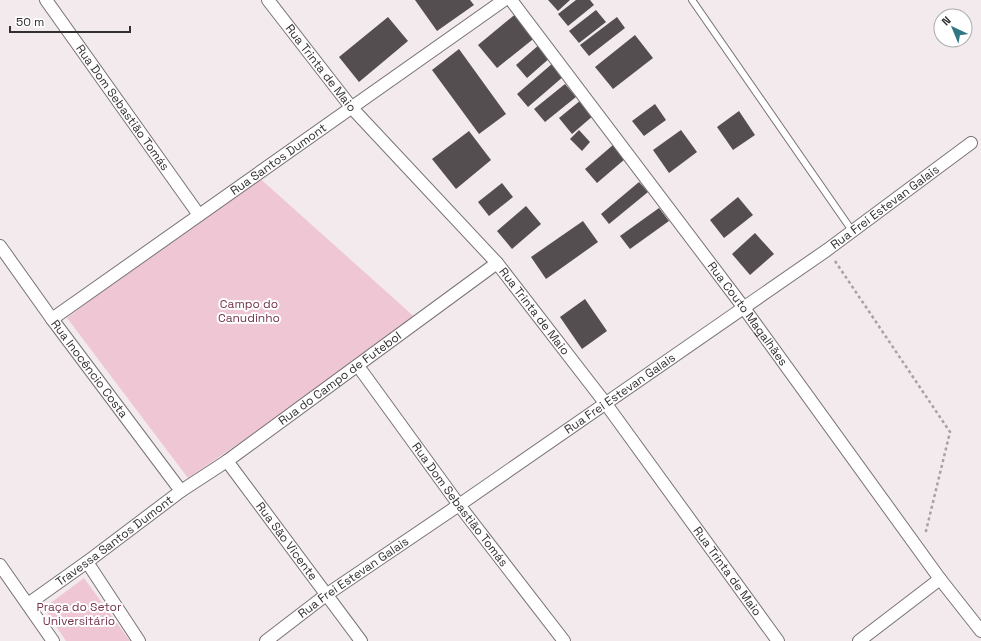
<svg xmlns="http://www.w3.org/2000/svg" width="981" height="641" font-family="'Space Grotesk',sans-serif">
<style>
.green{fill:#efc7d4}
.building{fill:#544e50}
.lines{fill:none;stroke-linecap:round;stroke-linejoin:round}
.lane-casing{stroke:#7a7375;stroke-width:8}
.street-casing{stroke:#7a7375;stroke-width:14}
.path{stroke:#a7a1a3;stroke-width:2.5;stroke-dasharray:3 3;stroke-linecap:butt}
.lane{stroke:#fff;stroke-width:6}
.street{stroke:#fff;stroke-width:12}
.labels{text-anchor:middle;stroke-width:4;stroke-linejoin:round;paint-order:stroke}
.street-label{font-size:12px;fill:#322f30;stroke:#fff}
.park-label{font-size:12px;fill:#783550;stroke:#fff}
</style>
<rect width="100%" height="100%" fill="#f2eaed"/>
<!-- green -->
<g class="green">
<path d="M255 174 419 321 188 478 67 318Z"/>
<path d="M84 578 130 641H66L44 608Z"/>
</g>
<!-- building -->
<g class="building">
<path d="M415 0H470L474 5 437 31Z"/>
<path d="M548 0H570L558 11Z"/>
<path d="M576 0H590L594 5 568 26 558 14Z"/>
<path d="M596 10 606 22 579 43 569 31Z"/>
<path d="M518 12 537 36 497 68 478 45Z"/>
<path d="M388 17 408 41 359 82 339 57Z"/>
<path d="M617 17 625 28 589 56 580 45Z"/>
<path d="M635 35 653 58 613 89 595 67Z"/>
<path d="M540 44 551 57 527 78 516 65Z"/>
<path d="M459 49 506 114 479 134 432 70Z"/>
<path d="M553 63 564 76 528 107 517 94Z"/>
<path d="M565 84 576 97 545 122 534 109Z"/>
<path d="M581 100 594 115 572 134 559 118Z"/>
<path d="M655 104 666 120 644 136 632 121Z"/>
<path d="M739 111 755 135 733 150 717 127Z"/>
<path d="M579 130 590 142 582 151 570 139Z"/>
<path d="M681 130 697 152 669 173 653 150Z"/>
<path d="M469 131 491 160 456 189 432 159Z"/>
<path d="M613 145 625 159 597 183 585 169Z"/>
<path d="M639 182 648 192 609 224 601 214Z"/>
<path d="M502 183 513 197 489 216 478 202Z"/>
<path d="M738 197 753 215 724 238 710 220Z"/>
<path d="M526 206 541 224 512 249 497 231Z"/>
<path d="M659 208 669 221 630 249 620 236Z"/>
<path d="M583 221 598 242 546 279 531 257Z"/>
<path d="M755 233 774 254 750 275 732 254Z"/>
<path d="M585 299 607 331 582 349 560 317Z"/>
</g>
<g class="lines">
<defs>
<path id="lane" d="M692 0 853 232"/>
<g id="street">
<path id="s1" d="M46 0 199 215"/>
<path id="s2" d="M268 0 351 107 497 263 606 404 778 641"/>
<path id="s3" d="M511 0 744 308 940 579 981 631"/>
<path id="s4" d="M0 246 52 319 181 491"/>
<path id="s5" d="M52 319 504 0"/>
<path id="s6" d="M358 366 459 505 564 641"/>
<path id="s7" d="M227 461 361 641"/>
<path d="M87 562 139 641"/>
<path d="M0 565 53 641"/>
<path id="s8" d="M28 604 87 562 181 491 227 461 497 263"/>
<path id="s9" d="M266 641 326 595 459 505 827 250 971 143"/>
<path d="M859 641 940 579"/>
</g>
</defs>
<!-- lane casing -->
<use href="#lane" class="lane-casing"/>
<!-- street casing -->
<use href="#street" class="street-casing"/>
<!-- path -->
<path class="path" d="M835 261 950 432 925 535"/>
<!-- lane -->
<use href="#lane" class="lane"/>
<!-- street -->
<use href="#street" class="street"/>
</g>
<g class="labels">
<!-- street labels -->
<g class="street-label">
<text dy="4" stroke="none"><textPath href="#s2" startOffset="86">Rua Trinta de Maio</textPath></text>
<text dy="4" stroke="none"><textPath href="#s1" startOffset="132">Rua Dom Sebastião Tomás</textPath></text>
<text dy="4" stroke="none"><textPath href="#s5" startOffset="277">Rua Santos Dumont</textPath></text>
<text dy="4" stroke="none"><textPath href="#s9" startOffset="756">Rua Frei Estevan Galais</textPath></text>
<text dy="4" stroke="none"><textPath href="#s2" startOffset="410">Rua Trinta de Maio</textPath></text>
<text dy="4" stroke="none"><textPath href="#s3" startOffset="393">Rua Couto Magalhães</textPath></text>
<text dy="4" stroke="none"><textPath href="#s4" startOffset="152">Rua Inocêncio Costa</textPath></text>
<text dy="4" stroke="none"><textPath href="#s8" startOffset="385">Rua do Campo de Futebol</textPath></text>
<text dy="4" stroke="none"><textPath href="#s9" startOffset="432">Rua Frei Estevan Galais</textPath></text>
<text dy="4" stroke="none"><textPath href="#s6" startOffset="172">Rua Dom Sebastião Tomás</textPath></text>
<text dy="4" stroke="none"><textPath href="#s8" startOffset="107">Travessa Santos Dumont</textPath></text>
<text dy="4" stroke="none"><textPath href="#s7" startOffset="100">Rua São Vicente</textPath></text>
<text dy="4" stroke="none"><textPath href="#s2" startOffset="734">Rua Trinta de Maio</textPath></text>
<text dy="4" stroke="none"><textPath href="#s9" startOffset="108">Rua Frei Estevan Galais</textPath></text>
</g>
<!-- park labels -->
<g class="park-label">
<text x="249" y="308">Campo do<tspan x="249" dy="14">Canudinho</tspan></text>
<text x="79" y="611">Praça do Setor<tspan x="79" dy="14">Universitário</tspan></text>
</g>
</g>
<!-- north arrow -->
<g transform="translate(953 28) rotate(316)"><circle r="19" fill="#ffffff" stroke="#adacac"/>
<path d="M0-3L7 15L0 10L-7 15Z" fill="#2f7781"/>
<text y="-6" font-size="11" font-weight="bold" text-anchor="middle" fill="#322f30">N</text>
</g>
<!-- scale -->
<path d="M10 26v6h120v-6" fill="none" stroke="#322f30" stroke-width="2"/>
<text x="16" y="26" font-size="12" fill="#322f30" stroke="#ffffff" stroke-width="3" paint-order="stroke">50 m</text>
</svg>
